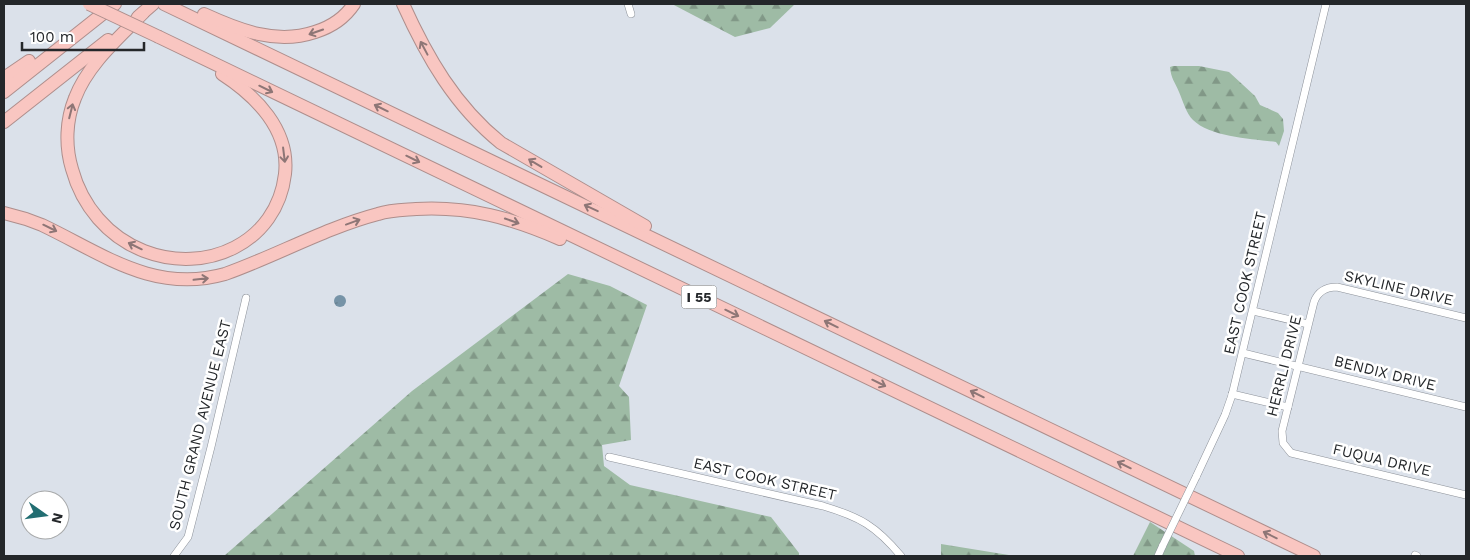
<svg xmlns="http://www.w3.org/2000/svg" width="1470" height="560" font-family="'Work Sans',sans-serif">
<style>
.forest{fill:url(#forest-firs)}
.water{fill:url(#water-ripples)}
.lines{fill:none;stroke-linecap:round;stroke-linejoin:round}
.street-casing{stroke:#8d929a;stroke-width:8}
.highway-casing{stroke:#ae8e8c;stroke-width:14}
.street{stroke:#fff;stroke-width:7}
.highway{stroke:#f9c6c1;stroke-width:12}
.street-bridge-casing{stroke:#8d929a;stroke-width:8;stroke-linecap:butt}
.highway-bridge-casing{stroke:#ae8e8c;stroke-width:14;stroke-linecap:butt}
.street-bridge{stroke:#fff;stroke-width:7}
.highway-bridge{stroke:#f9c6c1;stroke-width:12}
.oneway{stroke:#8e7676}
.labels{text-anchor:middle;stroke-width:5;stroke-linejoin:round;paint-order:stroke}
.shield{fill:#fff;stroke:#66686a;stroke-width:1}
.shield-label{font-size:14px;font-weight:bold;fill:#24272a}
.street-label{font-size:15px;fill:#24272a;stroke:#fff}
</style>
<defs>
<pattern id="forest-firs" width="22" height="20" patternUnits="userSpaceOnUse" patternTransform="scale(1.25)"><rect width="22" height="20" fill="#9ebba5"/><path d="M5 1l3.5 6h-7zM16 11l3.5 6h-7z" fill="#819887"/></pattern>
<pattern id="water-ripples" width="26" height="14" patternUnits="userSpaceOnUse" patternTransform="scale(1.25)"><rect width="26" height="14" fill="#7693a7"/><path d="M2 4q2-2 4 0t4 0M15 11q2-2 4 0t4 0" fill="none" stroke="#617888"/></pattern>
</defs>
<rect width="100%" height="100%" fill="#dbe1ea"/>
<!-- forest -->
<g class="forest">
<path d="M672 4H795L770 28 735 37Z"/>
<path d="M1173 66H1199L1229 72 1255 96 1260 105 1278 113 1283 119 1284 131 1279 146 1276 142C1253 139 1210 137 1193 120 1186 113 1183 101 1179 92 1175 82 1171 79 1170 67Z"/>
<path d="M568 274 610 286 647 305 619 386 629 397 631 440 602 445 604 466 630 485 771 517 799 553V556H224L412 391Z"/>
<path d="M1150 522 1194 551 1195 556H1133Z"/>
<path d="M941 544 1015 556H941Z"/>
</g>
<!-- water -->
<circle class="water" cx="340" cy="301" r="6"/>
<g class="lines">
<defs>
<g id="street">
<path d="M628 4 631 14"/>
<path d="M1253 311 1308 324"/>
<path d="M1466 318 1337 287C1326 287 1318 291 1314 302L1282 431 1283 443 1291 453 1466 495"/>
<path d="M1243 353 1466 407"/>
<path d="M1232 394 1288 407"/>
<path d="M609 457 823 506C860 517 876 526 901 556"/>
<path d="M1196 477 1225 415 1232 395 1326 4"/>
<path d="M1415 555 1417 556"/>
<path d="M174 556 188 537 211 447 246 298"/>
<path d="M1158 556 1163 545"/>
</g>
<g id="highway">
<path d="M164 4 1314 556"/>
<path d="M403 4C427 57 455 106 501 143L645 226"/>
<path d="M143 13C118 39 88 64 75 98 66 120 65 146 72 169 82 206 108 237 144 251 206 275 277 243 285 174 290 130 256 96 222 74"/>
<path d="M204 14C239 30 276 45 315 32 331 27 344 19 354 4"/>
<path d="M138 17 153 4"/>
<path d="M159 37 1238 556"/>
<path d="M4 78 29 61"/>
<path d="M4 92 115 4"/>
<path d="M4 122 108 40"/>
<path d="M4 213 26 219 42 225C103 254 154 294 225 274 276 256 325 228 378 214 390 210 403 210 416 209 469 206 512 218 560 239"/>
</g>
</defs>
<!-- street casing -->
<use href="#street" class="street-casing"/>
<!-- highway casing -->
<use href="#highway" class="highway-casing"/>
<!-- street -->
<use href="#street" class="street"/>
<!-- highway -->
<use href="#highway" class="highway"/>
<defs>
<path id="street-bridge" d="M1163 545 1196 477"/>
<path id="highway-bridge" d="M89 4 159 37"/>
</defs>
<!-- street-bridge casing -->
<use href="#street-bridge" class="street-bridge-casing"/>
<!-- highway-bridge casing -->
<use href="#highway-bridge" class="highway-bridge-casing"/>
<!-- street-bridge -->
<use href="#street-bridge" class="street-bridge"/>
<!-- highway-bridge -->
<use href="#highway-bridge" class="highway-bridge"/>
</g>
<!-- one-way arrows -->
<defs><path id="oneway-shaft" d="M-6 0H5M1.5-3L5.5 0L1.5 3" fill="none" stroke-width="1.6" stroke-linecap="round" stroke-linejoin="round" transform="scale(1.25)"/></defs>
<g class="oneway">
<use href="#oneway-shaft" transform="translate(316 32) rotate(161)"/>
<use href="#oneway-shaft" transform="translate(424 48) rotate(-118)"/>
<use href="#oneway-shaft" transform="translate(266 89) rotate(26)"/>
<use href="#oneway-shaft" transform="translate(381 108) rotate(-154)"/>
<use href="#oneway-shaft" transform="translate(71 111) rotate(-76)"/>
<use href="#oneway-shaft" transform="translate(284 155) rotate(83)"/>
<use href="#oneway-shaft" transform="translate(413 159) rotate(26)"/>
<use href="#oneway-shaft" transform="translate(535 163) rotate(-149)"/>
<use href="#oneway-shaft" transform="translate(591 208) rotate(-155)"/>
<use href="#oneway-shaft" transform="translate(512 221) rotate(19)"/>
<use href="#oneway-shaft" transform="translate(353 222) rotate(-20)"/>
<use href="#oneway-shaft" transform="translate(50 228) rotate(26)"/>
<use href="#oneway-shaft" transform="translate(135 246) rotate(-154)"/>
<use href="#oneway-shaft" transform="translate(201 279) rotate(-6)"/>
<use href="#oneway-shaft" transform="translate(732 313) rotate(26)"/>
<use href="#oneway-shaft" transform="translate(831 324) rotate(-154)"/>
<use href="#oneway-shaft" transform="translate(879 383) rotate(26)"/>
<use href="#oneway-shaft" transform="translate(977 394) rotate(-154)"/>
<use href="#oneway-shaft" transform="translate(1124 465) rotate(-154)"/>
<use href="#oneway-shaft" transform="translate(1270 535) rotate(-154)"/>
</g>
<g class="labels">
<!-- shield labels -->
<rect class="shield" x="681.5" y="285.5" width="35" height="23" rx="4"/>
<g class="shield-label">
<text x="699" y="302">I 55</text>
</g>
<!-- street labels -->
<g class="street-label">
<text transform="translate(1245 283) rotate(-77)" y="5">EAST COOK STREET</text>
<text transform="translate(1399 288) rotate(13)" y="5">SKYLINE DRIVE</text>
<text transform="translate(1284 366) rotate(-76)" y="5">HERRLI DRIVE</text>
<text transform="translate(1385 373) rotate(14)" y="5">BENDIX DRIVE</text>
<text transform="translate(200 425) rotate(-76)" y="5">SOUTH GRAND AVENUE EAST</text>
<text transform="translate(1382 460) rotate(13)" y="5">FUQUA DRIVE</text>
<text transform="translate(765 479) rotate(13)" y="5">EAST COOK STREET</text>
</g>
</g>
<!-- border -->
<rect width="1470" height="560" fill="none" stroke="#24272a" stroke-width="10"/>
<!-- north arrow -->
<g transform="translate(45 515) rotate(104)"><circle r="24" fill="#ffffff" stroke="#a7a9aa"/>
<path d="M0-4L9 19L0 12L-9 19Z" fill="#226e72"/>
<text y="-8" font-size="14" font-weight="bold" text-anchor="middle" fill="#24272a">N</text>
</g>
<!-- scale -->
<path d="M22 42v8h122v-8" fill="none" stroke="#24272a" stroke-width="2.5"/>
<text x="30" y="42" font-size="15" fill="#24272a" stroke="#ffffff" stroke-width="4" paint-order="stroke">100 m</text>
</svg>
